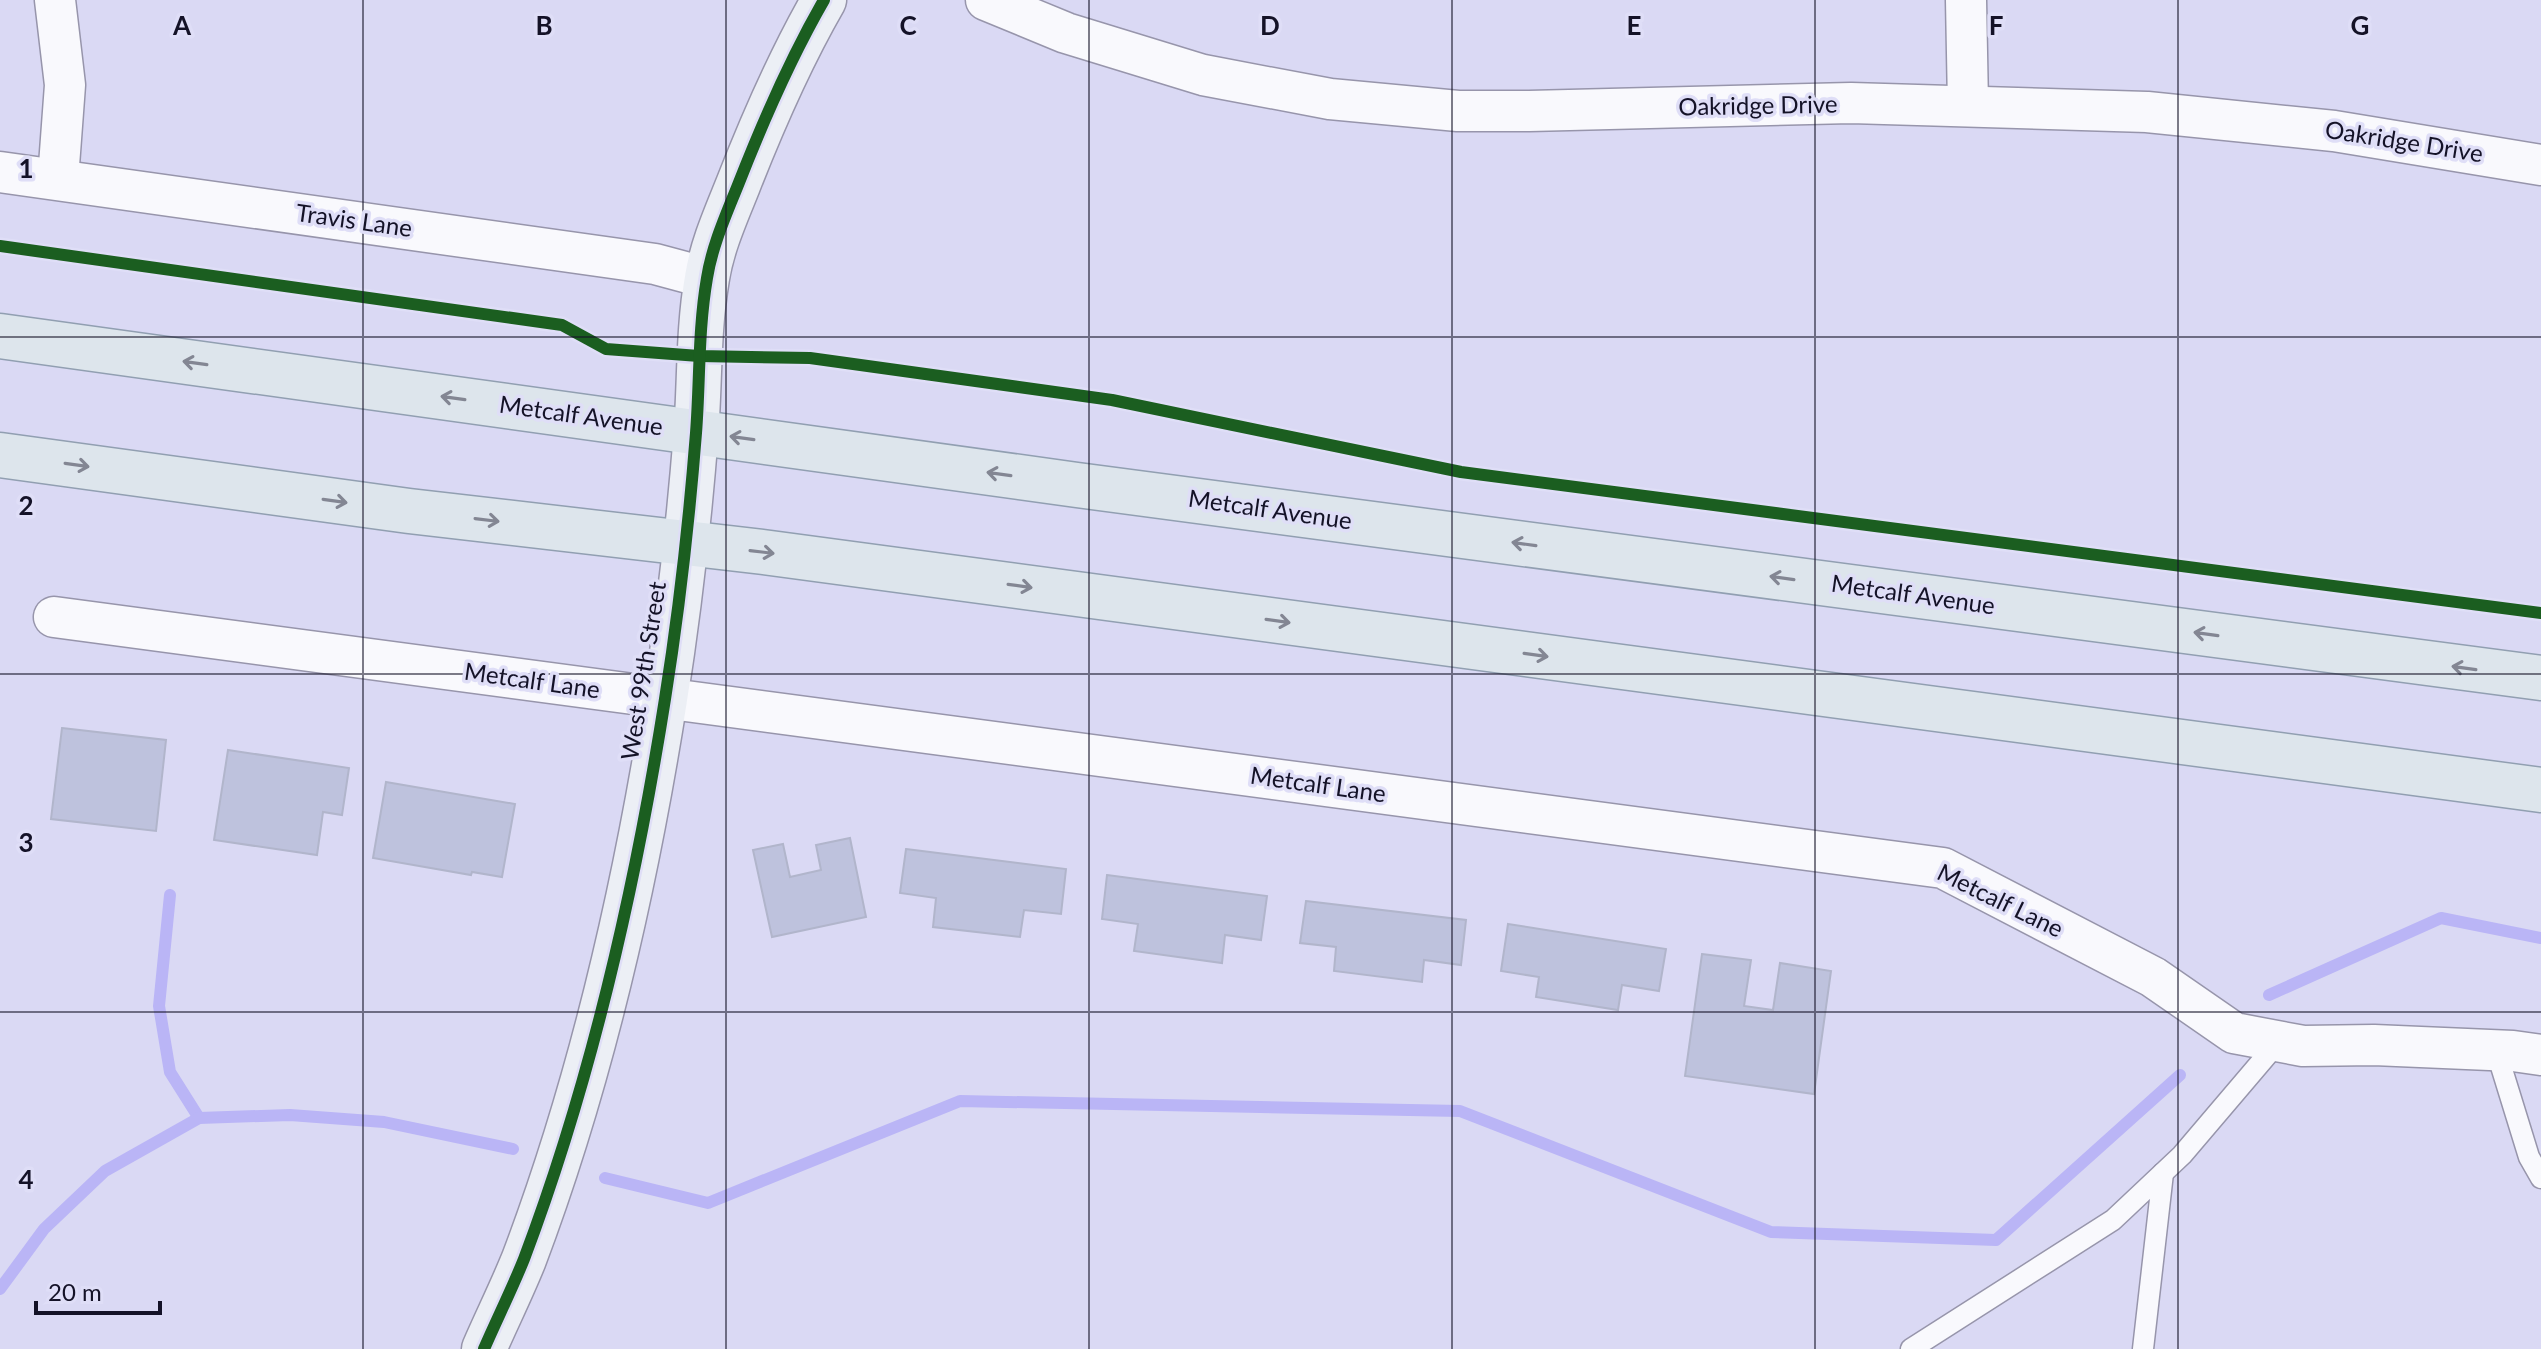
<svg xmlns="http://www.w3.org/2000/svg" width="2541" height="1349" font-family="Lato,sans-serif">
<style>
.lines{fill:none;stroke-linecap:round;stroke-linejoin:round}
.stream{stroke:#bab5f6;stroke-width:12}
.building{fill:#bec2dd;stroke:#b1b5cb;stroke-width:2}
.lane-casing{stroke:#9795ab;stroke-width:23}
.street-casing{stroke:#9795ab;stroke-width:43}
.secondary-casing{stroke:#9795ab;stroke-width:47}
.primary-casing{stroke:#919fb1;stroke-width:47}
.lane{stroke:#f9f9fd;stroke-width:20}
.street{stroke:#f9f9fd;stroke-width:40}
.secondary{stroke:#eceff5;stroke-width:44}
.primary{stroke:#dde5ec;stroke-width:44}
.cycleway-casing{stroke:#dfdef7;stroke-width:17}
.cycleway{stroke:#1b5e20;stroke-width:12}
.oneway{stroke:#838693}
.grid{fill:none;stroke:#141227;stroke-width:2;stroke-opacity:0.55}
.labels{text-anchor:middle;stroke-width:7;stroke-linejoin:round;paint-order:stroke}
.street-label{font-size:24px;fill:#141227;stroke:#dfdef7}
.grid-label{font-size:26px;text-anchor:middle;font-weight:bold;fill:#141227;stroke:#dfdef7;stroke-width:7;stroke-linejoin:round;paint-order:stroke}
</style>
<rect width="100%" height="100%" fill="#dad9f4"/>
<g class="lines">
<!-- stream -->
<g class="stream">
<path d="M170 895 159 1006 170 1072 199 1118"/>
<path d="M2269 995 2441 918 2541 938"/>
<path d="M605 1178 708 1203 960 1101 1460 1111 1771 1232 1996 1240 2180 1075"/>
<path d="M0 1289 44 1229 105 1171 199 1118 290 1115 384 1122 513 1149"/>
</g>
</g>
<!-- building -->
<g class="building">
<path d="M62 728 166 740 156 831 51 819Z"/>
<path d="M228 750 349 768 342 815 323 812 317 855 214 840Z"/>
<path d="M386 782 515 804 502 877 472 872 471 875 373 858Z"/>
<path d="M850 838 866 917 772 937 753 850 783 844 790 877 821 870 816 845Z"/>
<path d="M906 849 1066 869 1061 914 1024 910 1020 937 933 927 936 898 900 893Z"/>
<path d="M1107 875 1267 896 1261 940 1225 935 1222 963 1134 951 1138 924 1102 919Z"/>
<path d="M1306 901 1466 920 1461 965 1424 960 1422 982 1334 971 1336 947 1300 943Z"/>
<path d="M1508 924 1666 949 1659 991 1622 985 1618 1010 1536 997 1539 977 1501 971Z"/>
<path d="M1702 954 1751 960 1744 1006 1773 1010 1780 963 1831 971 1814 1094 1685 1076Z"/>
</g>
<g class="lines">
<defs>
<g id="lane">
<path d="M2496 1050 2529 1157 2541 1178"/>
<path d="M1911 1349 2113 1220 2182 1155 2279 1041"/>
<path d="M2143 1349 2163 1173"/>
</g>
<g id="street">
<path d="M55 0 65 85 58 179"/>
<path d="M986 0 1066 33 1203 75 1330 99 1458 111H1529L1851 103 2147 112 2334 131 2541 165"/>
<path d="M1966 0 1968 105"/>
<path d="M0 172 655 264 707 278"/>
<path d="M54 617 1943 868 2153 977 2234 1033 2303 1046 2374 1045 2513 1051 2541 1055"/>
</g>
<path id="secondary" d="M484 1349C497 1319 512 1289 524 1259 592 1079 635 889 665 699 679 611 689 522 696 433 700 382 698 330 707 278 712 246 726 215 738 185 763 121 790 59 824 0"/>
<g id="primary">
<path d="M0 336 1077 485 2541 678"/>
<path d="M0 455 409 511 763 552 2541 790"/>
</g>
</defs>
<!-- lane casing -->
<use href="#lane" class="lane-casing"/>
<!-- street casing -->
<use href="#street" class="street-casing"/>
<!-- secondary casing -->
<use href="#secondary" class="secondary-casing"/>
<!-- primary casing -->
<use href="#primary" class="primary-casing"/>
<!-- lane -->
<use href="#lane" class="lane"/>
<!-- street -->
<use href="#street" class="street"/>
<!-- secondary -->
<use href="#secondary" class="secondary"/>
<!-- primary -->
<use href="#primary" class="primary"/>
<defs>
<g id="cycleway">
<path d="M0 246 562 325 606 349 699 356 810 358 1112 400 1461 472 2541 613"/>
<path d="M484 1349C497 1319 512 1289 524 1259 592 1079 635 889 665 699 679 611 689 522 696 433 700 382 698 330 707 278 712 246 726 215 738 185 763 121 790 59 824 0"/>
</g>
</defs>
<!-- cycleway casing -->
<use href="#cycleway" class="cycleway-casing"/>
<!-- cycleway -->
<use href="#cycleway" class="cycleway"/>
</g>
<!-- one-way arrows -->
<defs><path id="oneway-shaft" d="M-6 0H5M1.5-3L5.5 0L1.5 3" fill="none" stroke-width="1.6" stroke-linecap="round" stroke-linejoin="round" transform="scale(2)"/></defs>
<g class="oneway">
<use href="#oneway-shaft" transform="translate(195 363) rotate(-172)"/>
<use href="#oneway-shaft" transform="translate(453 398) rotate(-172)"/>
<use href="#oneway-shaft" transform="translate(742 438) rotate(-172)"/>
<use href="#oneway-shaft" transform="translate(77 465) rotate(8)"/>
<use href="#oneway-shaft" transform="translate(999 474) rotate(-172)"/>
<use href="#oneway-shaft" transform="translate(335 501) rotate(8)"/>
<use href="#oneway-shaft" transform="translate(487 520) rotate(7)"/>
<use href="#oneway-shaft" transform="translate(1524 544) rotate(-172)"/>
<use href="#oneway-shaft" transform="translate(762 552) rotate(7)"/>
<use href="#oneway-shaft" transform="translate(1782 578) rotate(-172)"/>
<use href="#oneway-shaft" transform="translate(1020 586) rotate(8)"/>
<use href="#oneway-shaft" transform="translate(1278 621) rotate(8)"/>
<use href="#oneway-shaft" transform="translate(2206 634) rotate(-172)"/>
<use href="#oneway-shaft" transform="translate(1536 655) rotate(8)"/>
<use href="#oneway-shaft" transform="translate(2464 668) rotate(-172)"/>
</g>
<!-- grid -->
<path class="grid" d="M363 0V1349M726 0V1349M1089 0V1349M1452 0V1349M1815 0V1349M2178 0V1349M0 337H2541M0 674H2541M0 1012H2541"/>
<g class="labels">
<!-- street labels -->
<g class="street-label">
<text transform="translate(1758 106) rotate(-1)" y="8">Oakridge Drive</text>
<text transform="translate(2404 142) rotate(9)" y="8">Oakridge Drive</text>
<text transform="translate(354 221) rotate(8)" y="8">Travis Lane</text>
<text transform="translate(581 416) rotate(8)" y="8">Metcalf Avenue</text>
<text transform="translate(1270 510) rotate(8)" y="8">Metcalf Avenue</text>
<text transform="translate(1913 595) rotate(8)" y="8">Metcalf Avenue</text>
<text transform="translate(644 671) rotate(-81)" y="8">West 99th Street</text>
<text transform="translate(532 681) rotate(8)" y="8">Metcalf Lane</text>
<text transform="translate(1318 785) rotate(8)" y="8">Metcalf Lane</text>
<text transform="translate(2000 901) rotate(26)" y="8">Metcalf Lane</text>
</g>
</g>
<g class="grid-label">
<text x="182" y="35">A</text>
<text x="544" y="35">B</text>
<text x="908" y="35">C</text>
<text x="1270" y="35">D</text>
<text x="1634" y="35">E</text>
<text x="1996" y="35">F</text>
<text x="2360" y="35">G</text>
<text x="26" y="178">1</text>
<text x="26" y="515">2</text>
<text x="26" y="852">3</text>
<text x="26" y="1189">4</text>
</g>
<!-- scale -->
<path d="M36 1301v12h124v-12" fill="none" stroke="#141227" stroke-width="4"/>
<text x="48" y="1301" font-size="24" fill="#141227" stroke="#dfdef7" stroke-width="6" paint-order="stroke">20 m</text>
</svg>
